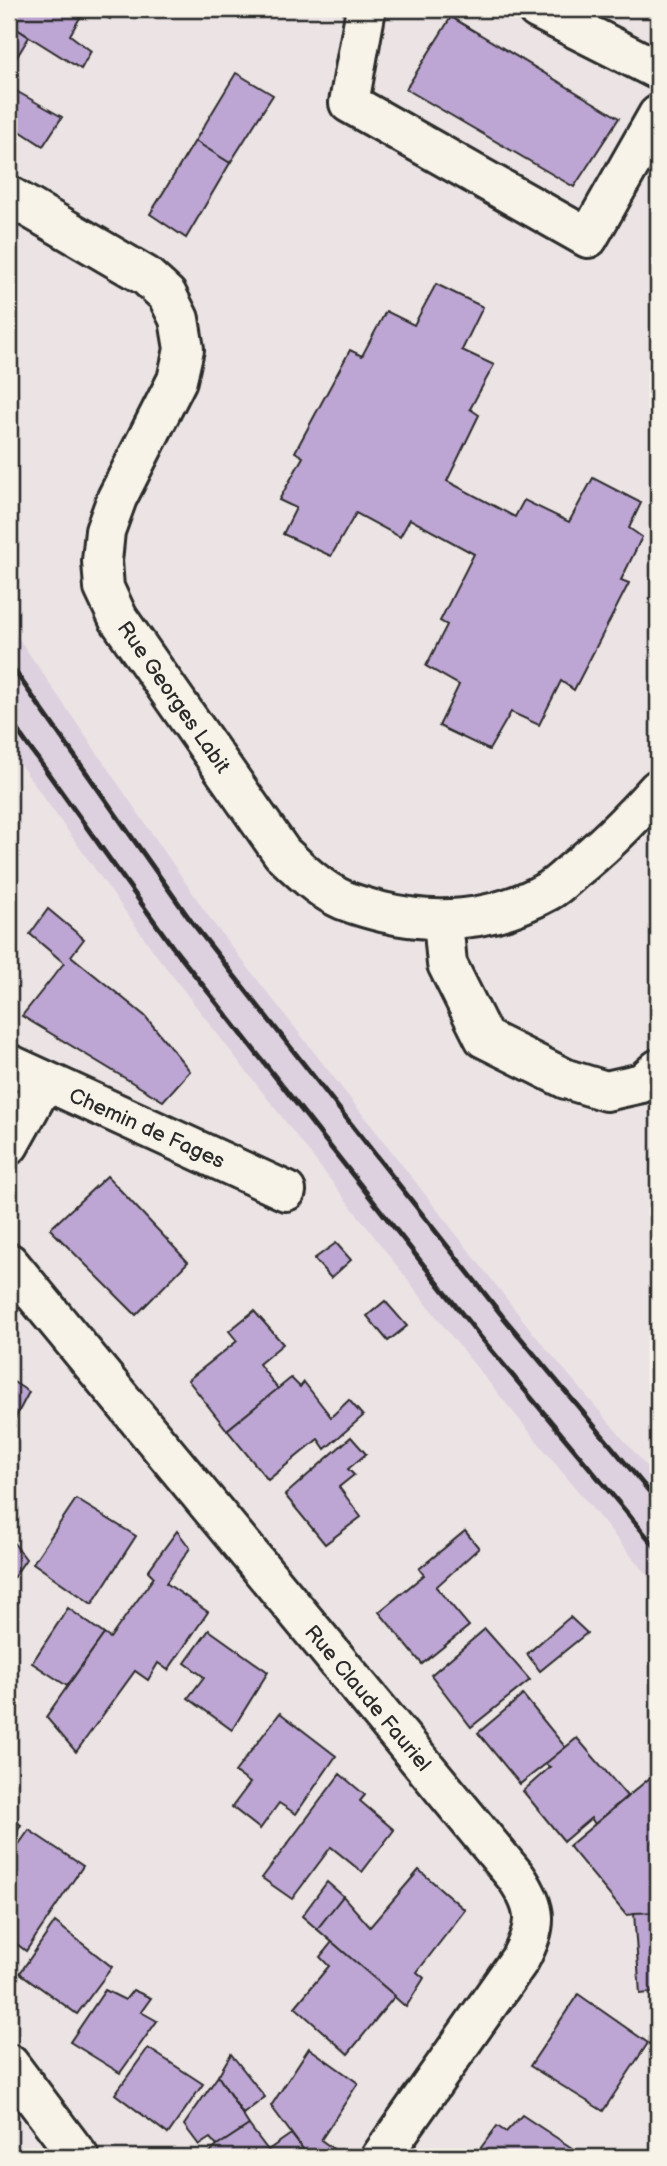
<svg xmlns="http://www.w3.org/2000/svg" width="667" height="2166" font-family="'Balsamiq Sans',sans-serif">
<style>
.built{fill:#ded1df}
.building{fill:#bea6d4;stroke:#2b2b2b;stroke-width:2}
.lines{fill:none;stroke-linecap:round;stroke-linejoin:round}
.minor-casing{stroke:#2b2b2b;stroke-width:44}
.minor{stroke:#f7f3e8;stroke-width:38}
.rail{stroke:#2b2b2b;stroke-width:5}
.labels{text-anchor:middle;stroke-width:6;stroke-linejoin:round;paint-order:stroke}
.street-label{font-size:21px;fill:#2b2b2b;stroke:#f7f3e8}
</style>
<rect width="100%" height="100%" fill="#ece4e4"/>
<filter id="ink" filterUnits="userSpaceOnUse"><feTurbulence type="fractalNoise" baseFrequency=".0143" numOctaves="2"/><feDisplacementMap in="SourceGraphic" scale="14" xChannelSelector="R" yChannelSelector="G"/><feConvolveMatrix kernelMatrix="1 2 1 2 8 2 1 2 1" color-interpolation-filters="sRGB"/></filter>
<g filter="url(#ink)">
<!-- built -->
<path class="built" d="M9 624 214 924 535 1335 658 1480V1589L455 1341 157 956 9 749Z"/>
<!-- building -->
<g class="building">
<path d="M9 9H85L70 35 91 51 81 69 9 24Z"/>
<path d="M91 9H116L110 19Z"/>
<path d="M451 17 619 118 574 187 406 89Z"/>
<path d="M9 24 29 37 9 70Z"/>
<path d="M236 73 273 95 230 163 195 141Z"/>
<path d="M9 87 62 117 43 146 9 124Z"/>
<path d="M195 141 230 163 186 238 150 214Z"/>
<path d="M436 284 483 307 462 350 494 365 470 409 479 415 447 481 515 517 524 500 569 522 593 478 641 503 629 528 642 537 621 580 629 583 574 690 561 681 539 725 511 712 489 750 439 726 459 685 426 666 447 625 440 621 474 554 410 519 400 537 356 513 331 556 283 534 296 508 279 500 303 457 295 452 350 350 362 356 386 311 414 325Z"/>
<path d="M48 909 84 939 71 956 145 1016 190 1071 163 1101 22 1016 64 963 30 934Z"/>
<path d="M107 1176 188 1262 136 1315 50 1229Z"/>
<path d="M336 1243 351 1260 331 1278 314 1259Z"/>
<path d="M385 1301 407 1326 388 1341 367 1316Z"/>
<path d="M254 1311 283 1344 259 1364 278 1389 227 1430 188 1380 237 1341 229 1331Z"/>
<path d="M291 1378 300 1387 304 1382 331 1417 349 1400 363 1416 325 1449 318 1439 268 1480 227 1430Z"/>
<path d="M9 1379 29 1392 9 1430Z"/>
<path d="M351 1437 366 1454 348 1469 354 1475 339 1487 361 1517 325 1544 285 1495Z"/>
<path d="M76 1499 136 1536 92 1604 33 1563Z"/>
<path d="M177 1531 190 1548 166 1583 208 1612 168 1670 158 1663 148 1680 135 1671 76 1752 46 1717 104 1634 110 1638 154 1577 148 1571Z"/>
<path d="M465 1531 479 1548 436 1587 469 1626 422 1664 379 1612 424 1575 419 1569Z"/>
<path d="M10 1538 26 1559 9 1584V1540Z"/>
<path d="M68 1608 104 1634 67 1686 32 1663Z"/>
<path d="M570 1617 587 1633 540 1671 527 1654Z"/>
<path d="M485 1629 530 1680 471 1727 431 1675Z"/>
<path d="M209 1630 268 1672 232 1730 188 1698 204 1677 185 1663Z"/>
<path d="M523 1695 566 1748 520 1784 478 1733Z"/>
<path d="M280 1713 336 1756 296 1814 279 1803 260 1829 232 1807 250 1783 235 1772Z"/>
<path d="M577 1738 627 1796 595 1824 591 1818 564 1841 523 1791 550 1767 545 1764Z"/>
<path d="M658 1771V1835L652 1841 658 1850V1912L626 1915 569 1846Z"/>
<path d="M340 1774 365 1795 360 1801 394 1830 362 1872 331 1847 292 1899 262 1878Z"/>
<path d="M9 1816 21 1825 9 1845Z"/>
<path d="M29 1830 83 1866 26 1951 9 1938V1858Z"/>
<path d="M419 1870 465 1910 417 1972 424 1978 406 2007 317 1929 343 1896 370 1927Z"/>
<path d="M327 1882 343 1896 317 1929 302 1916Z"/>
<path d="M658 1912V1992L640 1994 634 1913Z"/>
<path d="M55 1922 112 1967 77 2014 20 1973Z"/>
<path d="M332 1942 395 1996 348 2054 295 2007 329 1966 320 1957Z"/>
<path d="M105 1990 125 2000 133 1990 151 1998 141 2012 157 2021 120 2073 70 2042Z"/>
<path d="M578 1994 648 2043 603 2111 530 2066Z"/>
<path d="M148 2048 203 2084 168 2134 115 2094Z"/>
<path d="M309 2048 358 2083 321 2140 339 2153 336 2157H309L271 2106Z"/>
<path d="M231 2054 265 2097 243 2114 218 2076Z"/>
<path d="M218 2076 249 2125 217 2146 210 2138 199 2145 184 2125Z"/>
<path d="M522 2115 578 2152 575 2157H474L497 2126 506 2132Z"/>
<path d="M249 2125 273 2157H205L217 2146Z"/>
<path d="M291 2134 309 2157H273L268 2150Z"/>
</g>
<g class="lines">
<defs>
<g id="minor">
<path d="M366 9 349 103 588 238 658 115"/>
<path d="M537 9 658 70"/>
<path d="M9 196 146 276 167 295 179 319 184 349 177 380 117 498 105 531 102 561 104 588 118 618 282 853C299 869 316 886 337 897 350 904 367 908 382 912 440 926 496 920 548 891 557 886 565 878 573 871 605 846 631 819 658 789"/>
<path d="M443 921 447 964 484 1038 566 1079 606 1091 642 1083 658 1069"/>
<path d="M9 1064 286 1191"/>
<path d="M9 1145 44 1082"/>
<path d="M9 1263 516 1877C538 1909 538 1925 520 1959L381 2157"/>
<path d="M9 2064 79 2157"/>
</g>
</defs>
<!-- minor casing -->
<use href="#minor" class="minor-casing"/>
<!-- minor -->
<use href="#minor" class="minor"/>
<!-- rail -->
<g class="rail">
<path d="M9 663 191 921 504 1318 658 1502"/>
<path d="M9 719 172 946 478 1334 658 1550"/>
</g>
</g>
</g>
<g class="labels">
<!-- street labels -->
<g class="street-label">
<text transform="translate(174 697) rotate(55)" y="7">Rue Georges Labit</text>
<text transform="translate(147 1128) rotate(24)" y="7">Chemin de Fages</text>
<text transform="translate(368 1698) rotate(50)" y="7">Rue Claude Fauriel</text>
</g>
</g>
<!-- margin -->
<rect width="667" height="2166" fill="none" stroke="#f7f3e8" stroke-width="35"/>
<rect x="18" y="18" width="632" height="2131" fill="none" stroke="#2b2b2b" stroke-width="2.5" filter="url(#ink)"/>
</svg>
